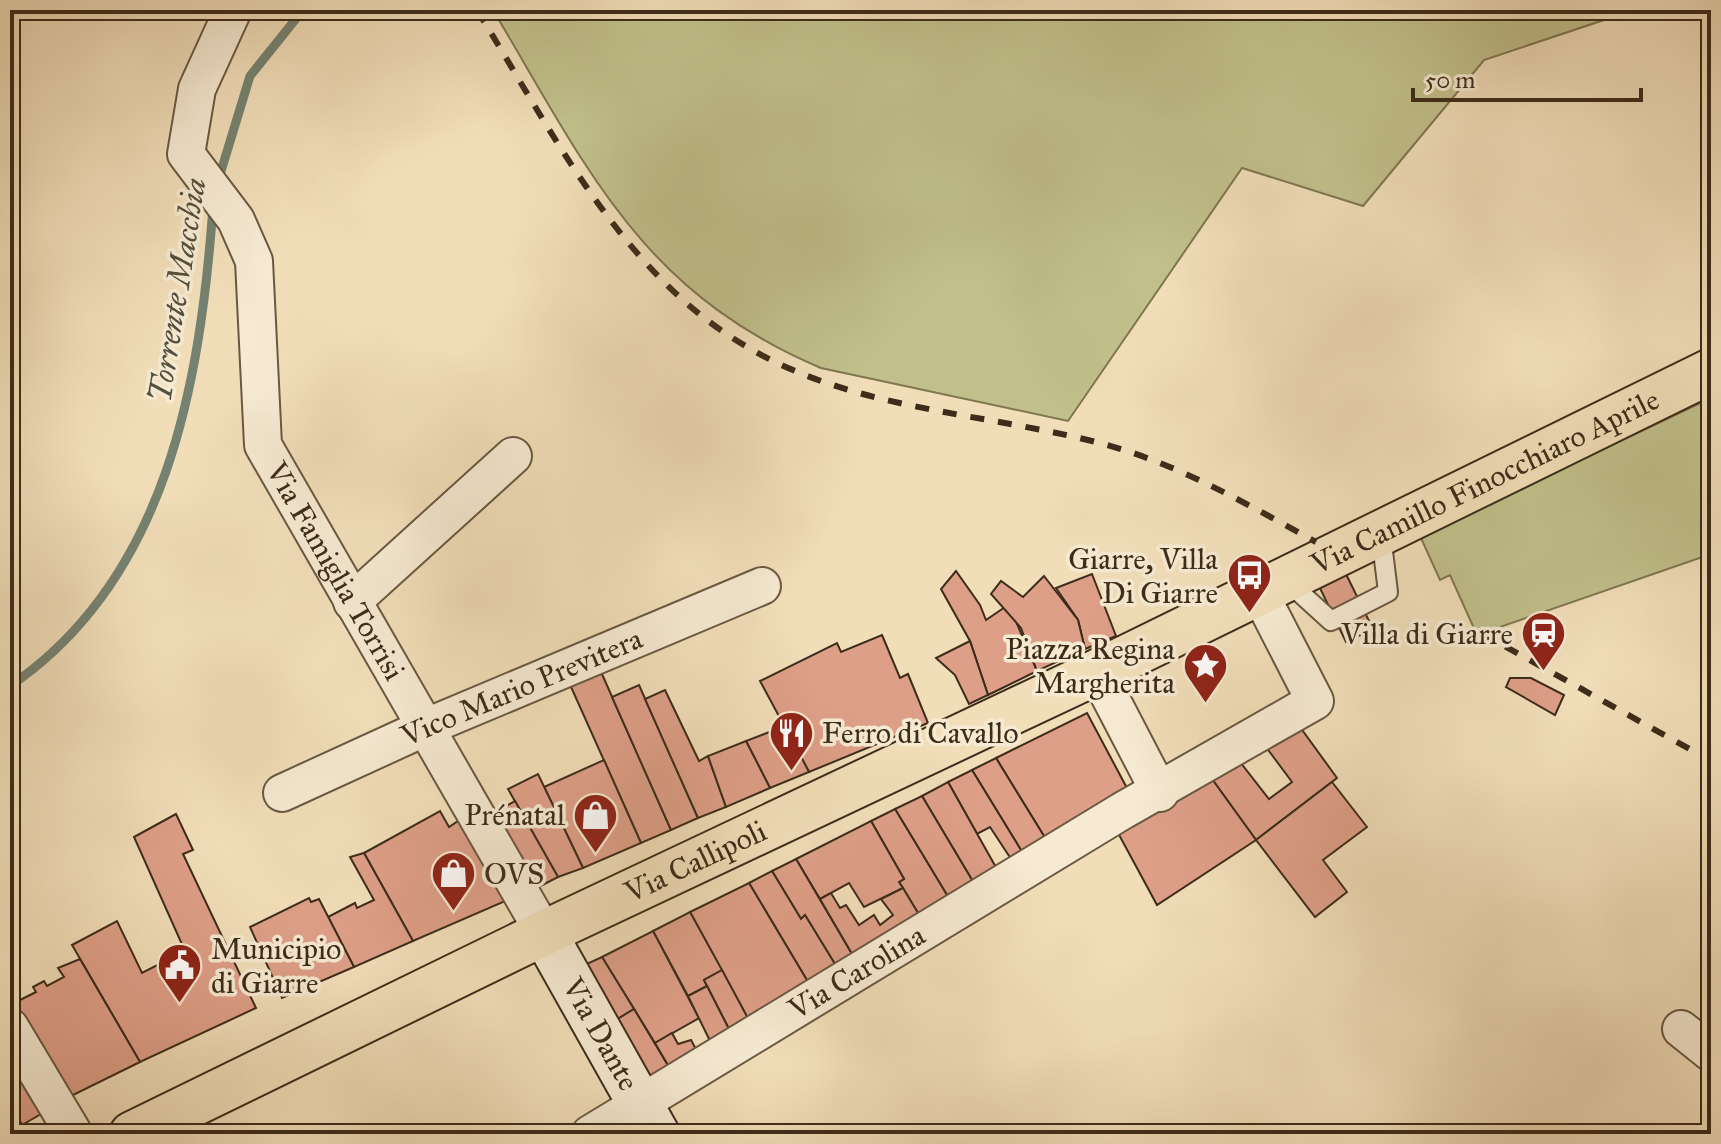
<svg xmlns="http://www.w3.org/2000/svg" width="1721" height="1144" font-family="'IM FELL Great Primer',serif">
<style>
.green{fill:#c1c08b;stroke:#7f7652;stroke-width:2}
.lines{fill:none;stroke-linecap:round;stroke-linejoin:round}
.stream{stroke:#758271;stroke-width:9}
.building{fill:#de9f88;stroke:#3d2c1a;stroke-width:2}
.lane-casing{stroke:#6a5842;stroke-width:22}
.street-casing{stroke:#6a5842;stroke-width:40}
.secondary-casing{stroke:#3d2c1a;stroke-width:48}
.primary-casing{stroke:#3d2c1a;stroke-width:48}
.lane{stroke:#f6ead2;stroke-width:18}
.street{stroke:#f6ead2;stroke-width:36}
.secondary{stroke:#f6ead2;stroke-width:44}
.primary{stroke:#f1deb9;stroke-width:44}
.rail{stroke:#3d2c1a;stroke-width:6;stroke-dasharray:14 14;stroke-linecap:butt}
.labels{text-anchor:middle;stroke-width:7;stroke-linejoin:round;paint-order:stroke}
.street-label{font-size:30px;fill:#3d2c1a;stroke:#f6ead2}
.poi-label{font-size:30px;fill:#3d2c1a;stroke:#f6ead2;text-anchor:end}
.water-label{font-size:32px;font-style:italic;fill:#54503e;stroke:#f6ead2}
</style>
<rect width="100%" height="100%" fill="#f1deb9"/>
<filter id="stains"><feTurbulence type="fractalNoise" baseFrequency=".0025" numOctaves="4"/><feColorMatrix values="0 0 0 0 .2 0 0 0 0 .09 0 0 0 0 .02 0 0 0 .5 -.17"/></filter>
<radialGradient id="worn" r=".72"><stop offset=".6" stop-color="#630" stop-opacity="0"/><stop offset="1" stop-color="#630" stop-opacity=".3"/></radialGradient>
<!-- green -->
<g class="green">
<path d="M493 10H1634L1484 60 1363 206 1242 168 1068 421 821 368C640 291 588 169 493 10Z"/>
<path d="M1711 398V554L1477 635 1450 575 1440 580 1420 536Z"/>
</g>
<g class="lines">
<!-- stream -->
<g class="stream">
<path d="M218 181 250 76 303 10"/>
<path d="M10 686C167 579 200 384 213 207"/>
</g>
</g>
<!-- building -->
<g class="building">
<path d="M956 571 980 605 986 620 1005 607 1015 619 1037 671 988 695 970 641 941 589Z"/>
<path d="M1345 572 1373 629 1346 642 1318 584Z"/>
<path d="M1092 574 1116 636 1085 649 1078 620 1056 588Z"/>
<path d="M1044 576 1078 620 1085 649 1037 671 1021 628 991 594 1001 581 1023 597Z"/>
<path d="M882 635 900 678 908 674 928 723 809 772 760 681 837 643 841 652Z"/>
<path d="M970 641 988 695 969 704 955 675 936 658Z"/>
<path d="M598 665 671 830 641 843 567 678Z"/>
<path d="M1510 678H1531L1564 695 1555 715 1506 687Z"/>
<path d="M639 685 698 818 671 830 612 697Z"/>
<path d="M665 690 699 761 708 756 726 807 698 818 645 699Z"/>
<path d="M1087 713 1128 790 1047 841 996 758Z"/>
<path d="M785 726 809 772 770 788 746 741Z"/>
<path d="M1300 727 1337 778 1256 840 1212 779 1240 762 1269 799 1292 782 1266 747Z"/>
<path d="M746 741 770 788 726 807 708 756Z"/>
<path d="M996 758 1047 841 1024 855 972 770Z"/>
<path d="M604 760 641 843 583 868 544 787Z"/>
<path d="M972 770 1024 855 1013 862 990 827 977 834 948 782Z"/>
<path d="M538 774 583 868 558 877 508 789Z"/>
<path d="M1212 779 1256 840 1157 905 1118 833Z"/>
<path d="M948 782 998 871 975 885 922 796Z"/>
<path d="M1332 782 1367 827 1323 860 1347 892 1315 917 1256 840Z"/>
<path d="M922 796 975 885 950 900 895 809Z"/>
<path d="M515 801 558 877 531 891 487 817Z"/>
<path d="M895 809 950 900 921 918 899 882 904 879 871 821Z"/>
<path d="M440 811 449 827 464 817 510 899 413 941 364 853Z"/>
<path d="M176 814 193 850 183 854 256 1008 140 1062 72 945 117 921 142 973 185 951 134 837Z"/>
<path d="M871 821 904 879 899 882 903 888 864 907 849 883 820 899 796 859Z"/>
<path d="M364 853 413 941 354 967 328 917 355 903 357 908 374 900 350 857Z"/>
<path d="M796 859 855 959 838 969 805 915 801 919 772 871Z"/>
<path d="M772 871 801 919 805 915 838 969 811 987 749 883Z"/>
<path d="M749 883 811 987 751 1024 690 912Z"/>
<path d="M903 888 921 918 855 959 820 899 831 893 840 908 846 905 859 925 874 915 880 925 893 915 881 899Z"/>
<path d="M309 898 311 902 319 899 354 967 282 998 250 927Z"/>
<path d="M690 912 722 970 704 980 707 986 688 996 653 931Z"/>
<path d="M653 931 699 1018 655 1043 602 957Z"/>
<path d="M602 957 634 1009 611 1023 580 967Z"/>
<path d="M80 959 140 1062 61 1101 10 1005 36 992 33 987 44 981 47 986 64 977 58 968Z"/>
<path d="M722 970 751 1024 732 1035 704 980Z"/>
<path d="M707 986 732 1035 713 1047 688 996Z"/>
<path d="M634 1009 672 1072 648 1087 611 1023Z"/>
<path d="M672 1033 678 1044 691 1040 699 1055 672 1072 655 1043Z"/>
<path d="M10 1058 48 1110 22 1125 10 1104Z"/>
<path d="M10 1104 22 1125 10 1132Z"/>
</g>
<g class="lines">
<defs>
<path id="lane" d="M1286 580 1331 621 1388 592 1381 535"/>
<g id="street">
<path id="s1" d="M233 10 197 89 186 154 236 220 254 261 263 445 544 933"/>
<path d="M352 602 513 456"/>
<path d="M1097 672 1160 793"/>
<path id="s2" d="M282 793 424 728 762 586"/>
<path d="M10 1027 74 1134"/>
<path d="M1681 1029 1711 1053"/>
<path id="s3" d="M590 1134 1122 811 1315 701 1258 590"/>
</g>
<g id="secondary">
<path id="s4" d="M544 933 657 1134"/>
</g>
<g id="primary">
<path id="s5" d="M132 1134 544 933 1097 672 1711 371"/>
</g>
</defs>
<!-- lane casing -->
<use href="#lane" class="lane-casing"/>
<!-- street casing -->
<use href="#street" class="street-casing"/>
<!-- secondary casing -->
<use href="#secondary" class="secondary-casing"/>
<!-- primary casing -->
<use href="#primary" class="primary-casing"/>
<!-- lane -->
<use href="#lane" class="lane"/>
<!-- street -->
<use href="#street" class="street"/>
<!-- secondary -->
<use href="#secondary" class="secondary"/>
<!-- primary -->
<use href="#primary" class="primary"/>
<!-- rail -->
<g class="rail">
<path d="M477 10C539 110 595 221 683 300 805 410 948 405 1096 442 1175 462 1245 503 1316 542"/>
<path d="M1481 633 1711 761"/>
</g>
</g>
<!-- icons -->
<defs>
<symbol id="bus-pin" viewBox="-11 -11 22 30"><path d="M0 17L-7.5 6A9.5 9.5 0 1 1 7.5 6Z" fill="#8f2418" stroke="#f6ead2"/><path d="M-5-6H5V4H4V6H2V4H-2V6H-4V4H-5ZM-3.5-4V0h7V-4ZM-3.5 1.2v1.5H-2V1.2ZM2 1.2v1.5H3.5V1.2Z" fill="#fff"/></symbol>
<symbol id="station-pin" viewBox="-11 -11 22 30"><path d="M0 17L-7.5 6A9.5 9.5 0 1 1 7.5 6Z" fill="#8f2418" stroke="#f6ead2"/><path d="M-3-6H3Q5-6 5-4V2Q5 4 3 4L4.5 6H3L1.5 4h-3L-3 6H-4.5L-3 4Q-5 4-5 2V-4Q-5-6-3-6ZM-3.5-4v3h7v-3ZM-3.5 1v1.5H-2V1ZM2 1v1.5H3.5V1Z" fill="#fff"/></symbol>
<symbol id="sight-pin" viewBox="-11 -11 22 30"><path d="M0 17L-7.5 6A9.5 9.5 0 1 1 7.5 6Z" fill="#8f2418" stroke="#f6ead2"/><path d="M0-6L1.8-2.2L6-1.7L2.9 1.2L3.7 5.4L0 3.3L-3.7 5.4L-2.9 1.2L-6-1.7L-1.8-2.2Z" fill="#fff"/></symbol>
<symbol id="restaurant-pin" viewBox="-11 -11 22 30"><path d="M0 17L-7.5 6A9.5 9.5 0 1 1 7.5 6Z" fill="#8f2418" stroke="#f6ead2"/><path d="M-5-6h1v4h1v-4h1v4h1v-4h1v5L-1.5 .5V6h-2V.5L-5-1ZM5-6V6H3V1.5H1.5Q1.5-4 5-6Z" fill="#fff"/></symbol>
<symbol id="shop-pin" viewBox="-11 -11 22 30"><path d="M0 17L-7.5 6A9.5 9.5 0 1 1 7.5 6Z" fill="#8f2418" stroke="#f6ead2"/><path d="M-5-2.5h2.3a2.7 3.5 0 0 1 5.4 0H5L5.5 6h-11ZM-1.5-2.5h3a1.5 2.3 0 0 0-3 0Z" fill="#fff"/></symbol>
<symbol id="civic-pin" viewBox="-11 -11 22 30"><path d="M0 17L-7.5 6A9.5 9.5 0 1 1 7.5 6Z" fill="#8f2418" stroke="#f6ead2"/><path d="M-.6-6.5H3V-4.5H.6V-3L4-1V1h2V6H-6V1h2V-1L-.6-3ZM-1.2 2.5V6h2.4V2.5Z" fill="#fff"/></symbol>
</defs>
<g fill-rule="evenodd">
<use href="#bus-pin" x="1224" y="550" width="51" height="69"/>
<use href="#station-pin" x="1518" y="608" width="51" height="69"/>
<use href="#sight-pin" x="1180" y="640" width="51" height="69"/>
<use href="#restaurant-pin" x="766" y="708" width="51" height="69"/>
<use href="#shop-pin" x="570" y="790" width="51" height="69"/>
<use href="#shop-pin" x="428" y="848" width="51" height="69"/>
<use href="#civic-pin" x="154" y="940" width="51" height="69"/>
</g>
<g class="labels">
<!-- street labels -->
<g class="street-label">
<text dy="10" stroke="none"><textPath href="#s5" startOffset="1502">Via Camillo Finocchiaro Aprile</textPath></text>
<text dy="10" stroke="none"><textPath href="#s1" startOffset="610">Via Famiglia Torrisi</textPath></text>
<text dy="10" stroke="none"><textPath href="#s2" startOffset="262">Vico Mario Previtera</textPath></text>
<text dy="10" stroke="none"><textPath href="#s5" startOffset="626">Via Callipoli</textPath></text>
<text dy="10" stroke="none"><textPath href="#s3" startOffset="312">Via Carolina</textPath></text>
<text dy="10" stroke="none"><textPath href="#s4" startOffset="116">Via Dante</textPath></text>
</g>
<!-- poi labels -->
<g class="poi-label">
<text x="1218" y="569">Giarre, Villa<tspan x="1218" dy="34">Di Giarre</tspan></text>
<text x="1513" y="644">Villa di Giarre</text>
<text x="1175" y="659">Piazza Regina<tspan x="1175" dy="34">Margherita</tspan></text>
<text x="822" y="743" text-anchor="start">Ferro di Cavallo</text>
<text x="565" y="825">Prénatal</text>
<text x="484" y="884" text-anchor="start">OVS</text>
<text x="211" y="959" text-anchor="start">Municipio<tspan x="211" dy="34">di Giarre</tspan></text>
</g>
<!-- water labels -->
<g class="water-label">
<text transform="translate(177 290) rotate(-81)" y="11">Torrente Macchia</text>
</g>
</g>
<!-- margin -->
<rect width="1721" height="1144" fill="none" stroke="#f1deb9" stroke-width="40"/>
<rect x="12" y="12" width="1697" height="1120" fill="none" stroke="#3d2c1a" stroke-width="4"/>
<rect x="20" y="20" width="1681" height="1104" fill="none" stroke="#3d2c1a" stroke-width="2"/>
<!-- scale -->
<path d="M1413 88v12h228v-12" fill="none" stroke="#3d2c1a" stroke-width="4"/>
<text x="1425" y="88" font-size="24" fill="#3d2c1a" stroke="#f6ead2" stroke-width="6" paint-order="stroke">50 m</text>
<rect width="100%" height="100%" filter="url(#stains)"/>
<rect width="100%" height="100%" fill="url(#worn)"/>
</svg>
